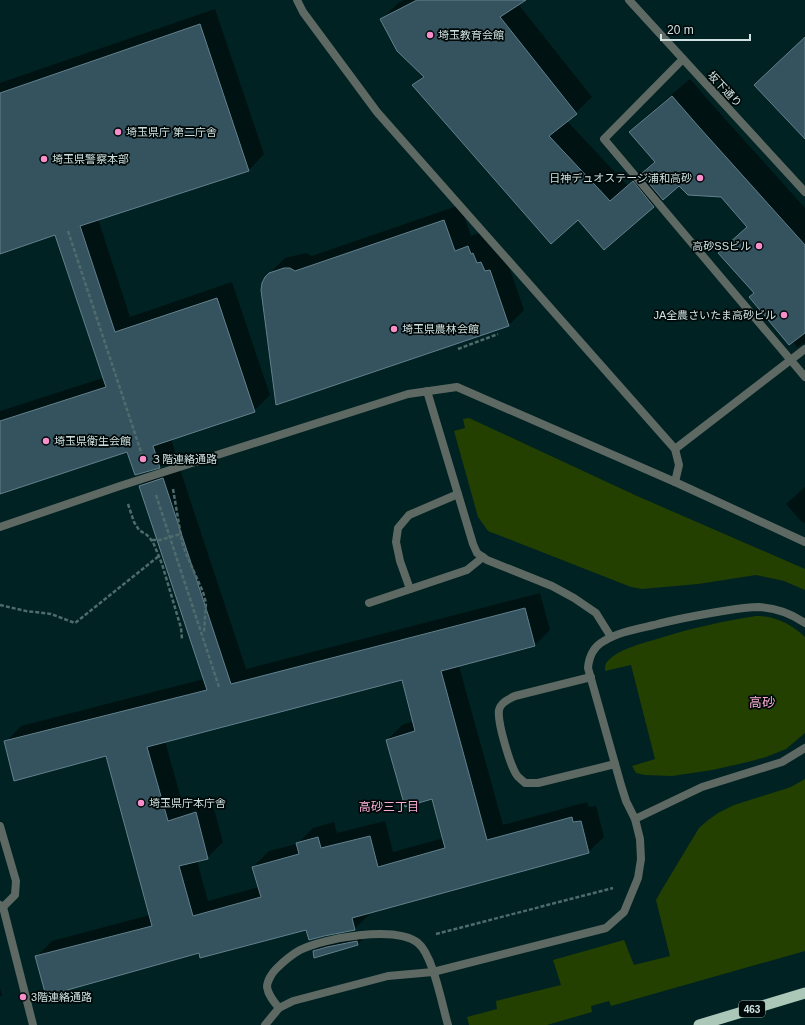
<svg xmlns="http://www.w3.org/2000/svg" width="805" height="1025" font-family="Helvetica,'Noto Sans JP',sans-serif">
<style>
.green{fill:#234000}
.shadow{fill:#0007;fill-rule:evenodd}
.building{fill:#35535f;stroke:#61818d;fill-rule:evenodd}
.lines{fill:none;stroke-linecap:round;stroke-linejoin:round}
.path{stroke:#4f6b6b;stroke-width:2.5;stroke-dasharray:4 2;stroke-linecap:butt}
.service{stroke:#5d6962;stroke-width:8}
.minor{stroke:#5d6962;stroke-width:8}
.tertiary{stroke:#5d6962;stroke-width:8}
.trunk{stroke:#aac7b8;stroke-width:11}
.poi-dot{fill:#f98fca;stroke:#000909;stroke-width:1.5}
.labels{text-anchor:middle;stroke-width:3.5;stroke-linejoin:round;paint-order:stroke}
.shield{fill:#000909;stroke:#91a1a0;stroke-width:1}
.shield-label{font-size:10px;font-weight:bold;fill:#cfe2e1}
.poi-label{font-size:11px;fill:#cfe2e1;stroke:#000909;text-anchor:start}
.street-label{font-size:11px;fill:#cfe2e1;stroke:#000909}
.neighbourhood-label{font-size:12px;fill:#f7acd4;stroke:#000909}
.quarter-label{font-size:13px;fill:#f7acd4;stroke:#000909}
</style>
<rect width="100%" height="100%" fill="#022"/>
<!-- green -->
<g class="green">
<path d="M469 418 637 496 805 569V590L784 581 756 575 698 584 642 589 631 587 488 531 478 517 454 431 465 428 463 419Z"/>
<path d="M756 616C776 616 791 624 805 637V733L786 749 766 757 748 762 712 770 672 776 645 775 636 773 632 766 655 759 631 665 605 671C605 667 605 664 607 662 617 649 644 643 660 638 692 628 723 621 756 616Z"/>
<path d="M805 779V951L611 1006 609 1001 591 1006 592 1012 547 1025H469L467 1017 497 1009 496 1001 561 985 553 960 624 940 634 965 670 956 656 900 661 891 699 828 707 821 718 813 734 805 791 787Z"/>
</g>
<!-- shadow -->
<g class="shadow">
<path d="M404 0H522L518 4 592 97 567 121 627 185 655 161 631 133 648 115 690 79 717 110 805 208V343L797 347 755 292 719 253 748 226 722 196 679 184 604 249 578 219 413 85 424 75 381 20 398 3Z"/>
<path d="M215 9 264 154 249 170 98 219 130 317 232 282 270 395 254 411 171 439 175 451 159 467 128 451 0 493V411L103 378 55 234 0 253V83Z"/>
<path d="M460 205 471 236 484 231 505 255 524 310 509 325 269 274 285 258 306 253 312 256Z"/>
<path d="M178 463 246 669 540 593 550 630 535 645 459 666 503 825 587 802 589 807 596 806 604 837 588 852 369 912 370 914 354 929 307 928 200 952 37 956 52 941 150 915 106 755 6 742 21 726 204 679 140 486 155 471ZM403 679 414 721 402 725 387 740 433 798 444 838 393 852 385 821 337 833 334 822 313 828 297 844 269 851 253 867 259 887 208 901 197 861 207 858 223 842 211 798 183 806 165 741Z"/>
<path d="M805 487V523L802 522 786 504Z"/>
<path d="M361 938 362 940 358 944 315 956 314 951 318 947Z"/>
<path d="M0 988 2 995 0 997Z"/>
</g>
<!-- building -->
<g class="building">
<path d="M417 0H526L500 17 577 114 549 136 610 201 633 181 654 207 604 250 578 220 551 244 412 85 424 77 397 51 380 19Z"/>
<path d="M200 24 249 171 80 226 115 332 217 298 255 412 153 446 160 468 135 475 127 452 0 494V421L106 387 55 235 0 254V93Z"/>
<path d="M805 37V139L754 85Z"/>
<path d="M672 96 699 127 805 245V333L789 345 749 297 754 293 718 253 747 227 721 197 688 195 679 186 663 200 641 174 655 162 629 132Z"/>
<path d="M444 220 455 251 468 246 471 254 473 253 477 263 481 262 485 271 490 270 509 326 276 405 261 290 262 283 265 277 269 273 284 268H290L295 271Z"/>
<path d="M163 478 231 684 525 608 535 646 441 671 487 840 572 817 573 822 581 821 589 853 352 918 355 930 324 936 309 940 306 930 200 958 199 953 46 996 35 956 152 926 106 756 14 781 4 741 207 690 139 486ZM402 680 415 731 386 740 405 807 432 799 445 848 378 867 370 836 321 848 318 837 296 843 299 854 252 867 261 897 193 916 179 866 208 859 196 812 168 821 147 747Z"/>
<path d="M357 941 358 945 314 958 313 951 327 947Z"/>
</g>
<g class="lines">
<!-- path -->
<g class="path">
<path d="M68 231 143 458"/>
<path d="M458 349 498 334"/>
<path d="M173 489 182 542 187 556 203 592 206 603 204 633"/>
<path d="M156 495 219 687"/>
<path d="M128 504 134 522 139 530 147 535 153 542 162 564 181 628 182 639"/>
<path d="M152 540H160L181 534"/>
<path d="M0 605 26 611 51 614 75 623 159 556"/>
<path d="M436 934 613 888"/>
</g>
<!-- service -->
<g class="service">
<path d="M683 59 604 139 805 377"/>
<path d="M427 391 473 544 477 553 487 560 552 586 574 598 596 613 611 637"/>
<path d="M675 449 805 349"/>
<path d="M410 589 400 561 396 542 398 528 409 515 458 494"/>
<path d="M369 603 467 570 483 557"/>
<path d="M591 677 515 696C508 699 500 703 499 710 497 722 510 764 516 774 518 778 522 780 525 783H538L615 764"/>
<path d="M635 819 702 787 782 762 805 748"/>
<path d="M0 826 16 881 15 895 3 907"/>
<path d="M0 905 3 907 33 1025"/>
<path d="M279 1008C274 1002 268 995 267 987 267 981 272 973 276 969 283 962 291 955 300 950 324 938 395 925 418 943 433 955 442 1005 448 1025"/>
<path d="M265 1025 279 1008 293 1001 388 976 433 972 606 928 624 912 638 878 641 859 640 839 635 819 626 801 621 785 588 668C589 656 593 647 604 641 619 632 637 629 654 625 677 619 699 615 723 611 735 609 747 607 759 607 776 608 792 614 805 623"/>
</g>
<!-- minor -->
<g class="minor">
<path d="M297 0 303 12 377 112 675 449 679 465 675 482"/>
<path d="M0 527 120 486 408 394 457 387 675 482 805 542"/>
</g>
<!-- tertiary -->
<path class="tertiary" d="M629 0 805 192"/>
<!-- trunk -->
<path class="trunk" d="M699 1025 805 993"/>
</g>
<!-- markers -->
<g class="poi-dot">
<circle cx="430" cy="35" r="4"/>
<circle cx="118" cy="132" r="4"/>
<circle cx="44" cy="159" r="4"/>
<circle cx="700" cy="178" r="4"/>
<circle cx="759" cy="246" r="4"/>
<circle cx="784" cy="315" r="4"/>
<circle cx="394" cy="329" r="4"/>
<circle cx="46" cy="441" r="4"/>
<circle cx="143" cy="459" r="4"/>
<circle cx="141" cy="803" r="4"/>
<circle cx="23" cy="997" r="4"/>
</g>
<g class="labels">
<!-- shield labels -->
<rect class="shield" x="739" y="1001" width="26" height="16" rx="3"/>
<g class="shield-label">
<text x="752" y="1013">463</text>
</g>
<!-- poi labels -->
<g class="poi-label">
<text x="438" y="39">埼玉教育会館</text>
<text x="126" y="136">埼玉県庁 第二庁舎</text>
<text x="52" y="163">埼玉県警察本部</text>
<text x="692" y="182" text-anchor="end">日神デュオステージ浦和高砂</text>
<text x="751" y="250" text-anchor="end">高砂SSビル</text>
<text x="776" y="319" text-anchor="end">JA全農さいたま高砂ビル</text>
<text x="402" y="333">埼玉県農林会館</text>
<text x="54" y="445">埼玉県衛生会館</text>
<text x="151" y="463">３階連絡通路</text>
<text x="149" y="807">埼玉県庁本庁舎</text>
<text x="31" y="1001">3階連絡通路</text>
</g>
<!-- street labels -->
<g class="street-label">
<text transform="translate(725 89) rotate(47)" y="4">坂下通り</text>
</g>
<!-- neighbourhood labels -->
<g class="neighbourhood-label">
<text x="389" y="811">高砂三丁目</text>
</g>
<!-- quarter labels -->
<g class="quarter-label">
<text x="762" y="707">高砂</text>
</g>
</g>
<!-- scale -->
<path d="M661 34v6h89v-6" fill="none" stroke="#cfe2e1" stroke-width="2"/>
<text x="667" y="34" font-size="12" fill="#cfe2e1" stroke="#000909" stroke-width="3" paint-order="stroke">20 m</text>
</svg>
